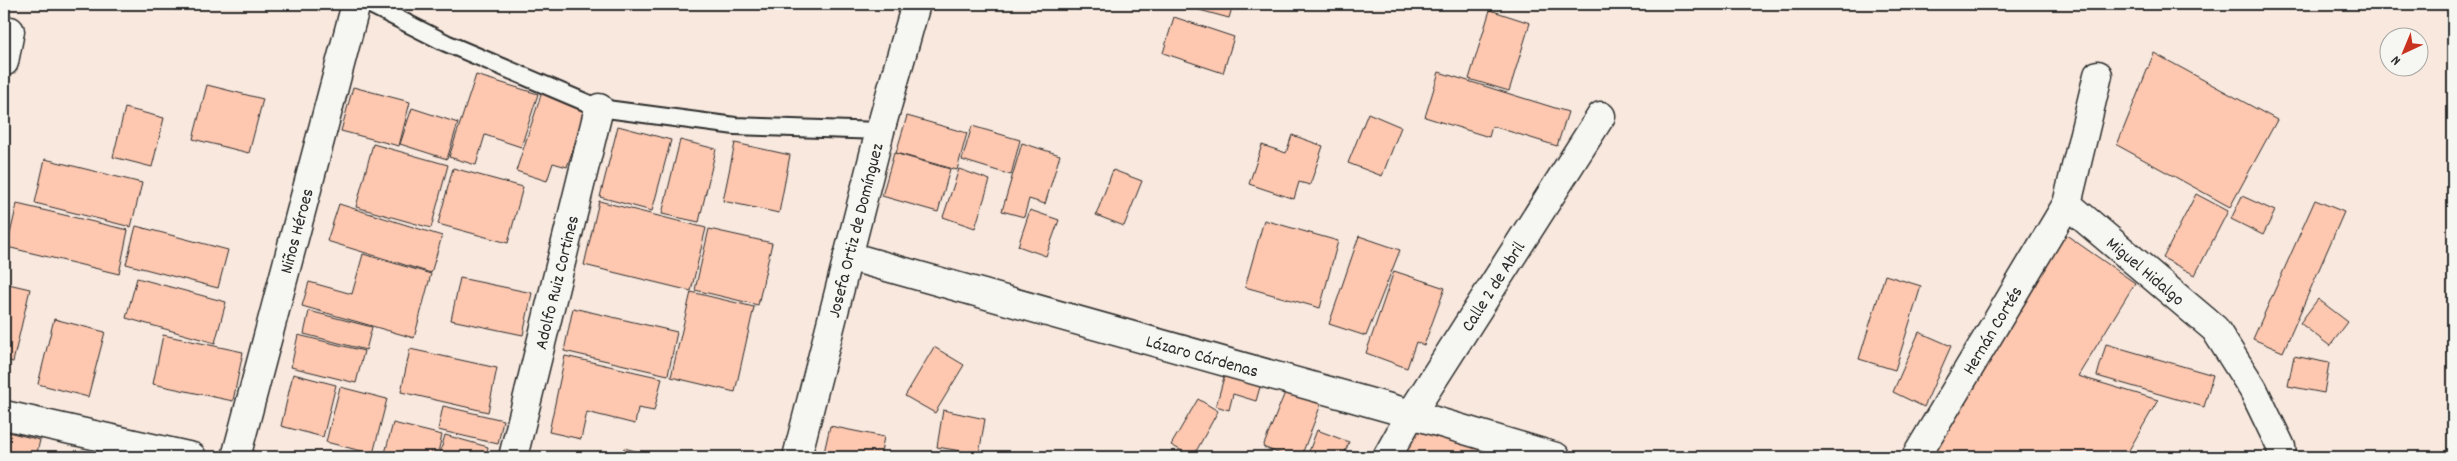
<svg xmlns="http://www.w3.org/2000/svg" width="2457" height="461" font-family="Dekko,sans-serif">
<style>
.building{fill:#fec8b0;stroke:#2b2b2b}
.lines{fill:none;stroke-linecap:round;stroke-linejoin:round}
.lane-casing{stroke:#2b2b2b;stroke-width:20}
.street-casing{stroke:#2b2b2b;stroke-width:31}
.lane{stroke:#f6f6f2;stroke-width:16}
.street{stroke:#f6f6f2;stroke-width:28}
.labels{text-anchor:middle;stroke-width:4;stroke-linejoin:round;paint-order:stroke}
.street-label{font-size:18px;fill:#2b2b2b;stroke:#f6f6f2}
</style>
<rect width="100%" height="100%" fill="#f8e8de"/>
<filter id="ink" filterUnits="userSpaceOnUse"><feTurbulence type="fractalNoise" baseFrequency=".02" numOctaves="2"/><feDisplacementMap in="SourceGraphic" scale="10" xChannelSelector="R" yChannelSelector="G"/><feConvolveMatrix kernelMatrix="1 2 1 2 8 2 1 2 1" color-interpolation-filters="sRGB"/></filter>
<g filter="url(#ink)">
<!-- building -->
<g class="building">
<path d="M1193 4H1233L1229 18 1192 8Z"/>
<path d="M1490 10 1530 23 1509 91 1469 79Z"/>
<path d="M1174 17 1234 37 1223 73 1163 53Z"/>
<path d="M2154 53 2277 120 2230 207 2117 145Z"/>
<path d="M1439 72 1568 112 1557 146 1492 126 1489 137 1425 117Z"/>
<path d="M476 75 538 94 521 147 485 135 476 165 449 157Z"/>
<path d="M207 85 263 99 249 153 193 139Z"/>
<path d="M353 87 410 102 399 146 341 131Z"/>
<path d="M542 92 587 107 567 167 553 163 547 181 516 171Z"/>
<path d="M125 108 164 118 152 167 113 157Z"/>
<path d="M412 108 458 123 447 159 400 144Z"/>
<path d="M1368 113 1401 127 1382 176 1348 163Z"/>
<path d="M907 116 967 133 957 170 896 153Z"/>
<path d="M618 126 671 140 652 211 600 197Z"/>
<path d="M972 126 1020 140 1011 175 962 160Z"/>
<path d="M1292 135 1323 146 1310 185 1299 182 1294 199 1249 184 1262 145 1286 153Z"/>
<path d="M680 140 716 149 699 222 662 214Z"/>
<path d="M735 143 790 155 779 213 723 201Z"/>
<path d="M1022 143 1060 155 1045 204 1029 199 1024 217 1002 211Z"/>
<path d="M373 144 448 165 431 228 356 207Z"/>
<path d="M894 153 950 169 938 212 882 196Z"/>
<path d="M45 159 142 183 131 227 35 203Z"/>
<path d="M453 168 523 187 508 243 438 224Z"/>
<path d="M959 169 990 180 975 228 943 217Z"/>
<path d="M1113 170 1142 181 1124 226 1096 215Z"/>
<path d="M2196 194 2228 211 2195 275 2163 258Z"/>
<path d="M2242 196 2275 211 2263 235 2231 219Z"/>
<path d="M2315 200 2344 212 2283 352 2253 339Z"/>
<path d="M599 201 706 228 691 291 584 265Z"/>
<path d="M17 204 128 230 119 274 7 247Z"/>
<path d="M339 204 442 236 431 273 327 241Z"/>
<path d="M1030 210 1059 220 1046 256 1018 246Z"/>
<path d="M1264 220 1338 241 1320 308 1245 287Z"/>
<path d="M136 226 228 250 218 288 126 264Z"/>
<path d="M709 229 772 243 758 305 695 290Z"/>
<path d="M2062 232 2135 283 2078 376 2158 400 2125 457H1924Z"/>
<path d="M1359 236 1400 250 1366 336 1329 324Z"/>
<path d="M363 254 431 274 414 338 302 306 309 282 352 294Z"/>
<path d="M1394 271 1445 288 1424 345 1416 342 1407 368 1366 353Z"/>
<path d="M1885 275 1921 286 1895 370 1859 359Z"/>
<path d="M137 278 226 302 215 343 126 318Z"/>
<path d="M460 278 532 293 523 335 451 320Z"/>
<path d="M4 283 30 289 13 362 4 360Z"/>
<path d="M691 292 754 307 735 392 671 377Z"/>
<path d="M2318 299 2348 322 2330 346 2300 323Z"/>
<path d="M573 308 677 332 668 375 564 351Z"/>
<path d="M309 311 372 327 366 350 304 334Z"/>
<path d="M54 319 105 332 88 397 38 384Z"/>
<path d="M1919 332 1951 346 1924 407 1893 392Z"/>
<path d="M163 335 243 352 233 401 153 384Z"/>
<path d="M298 335 364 351 356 383 291 367Z"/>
<path d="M2106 344 2213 375 2204 407 2097 376Z"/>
<path d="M934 347 964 365 935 413 905 396Z"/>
<path d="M410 349 497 368 488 412 401 392Z"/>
<path d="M565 356 662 378 654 411 638 408 635 424 587 412 581 439 549 432Z"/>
<path d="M2294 356 2329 363 2324 393 2288 386Z"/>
<path d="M1226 370 1262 380 1256 401 1233 394 1229 410 1216 406Z"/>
<path d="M293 374 336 385 323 437 281 426Z"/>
<path d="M1288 385 1323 399 1301 457H1288L1263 447Z"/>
<path d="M340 387 387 399 373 454 326 442Z"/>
<path d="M1198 399 1218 411 1193 457 1171 445Z"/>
<path d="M443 406 503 420 498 444 438 430Z"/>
<path d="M943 410 985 419 979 454 937 447Z"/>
<path d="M1416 421 1492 451 1490 457H1401Z"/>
<path d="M393 423 442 435 437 457H384Z"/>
<path d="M830 426 884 437 880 457H823Z"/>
<path d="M1317 430 1349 442 1343 457H1307Z"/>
<path d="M4 431 40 440 36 457H4Z"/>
<path d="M445 435 488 447 486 457H439Z"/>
<path d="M624 448 659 457H622Z"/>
<path d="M1067 452 1079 457H1065Z"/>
</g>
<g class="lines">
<defs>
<path id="lane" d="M369 4 446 43 599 108 735 126 880 131"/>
<g id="street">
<path d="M4 62 10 31"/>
<path id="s1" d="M2098 75 2067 204 2215 329 2253 389 2281 447 2282 457"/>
<path id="s2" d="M848 256 1411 414 1556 457"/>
<path d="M4 415 192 457"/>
<path id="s3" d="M236 457 356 4"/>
<path id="s4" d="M513 457 599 108"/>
<path id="s5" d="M797 457 880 131 916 4"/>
<path id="s6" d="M1387 457 1411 414 1601 116"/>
<path id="s7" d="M1916 457 2067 204"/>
</g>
</defs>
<!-- lane casing -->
<use href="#lane" class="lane-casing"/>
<!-- street casing -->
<use href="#street" class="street-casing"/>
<!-- lane -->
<use href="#lane" class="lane"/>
<!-- street -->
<use href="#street" class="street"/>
</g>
</g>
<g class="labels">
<!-- street labels -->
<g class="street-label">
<text dy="6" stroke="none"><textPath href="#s3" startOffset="234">Niños Héroes</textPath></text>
<text dy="6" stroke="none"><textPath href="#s5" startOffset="234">Josefa Ortiz de Domínguez</textPath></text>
<text dy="6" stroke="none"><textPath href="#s1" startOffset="236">Miguel Hidalgo</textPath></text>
<text dy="6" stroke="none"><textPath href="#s4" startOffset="180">Adolfo Ruiz Cortines</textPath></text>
<text dy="6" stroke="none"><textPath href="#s6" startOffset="201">Calle 2 de Abril</textPath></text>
<text dy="6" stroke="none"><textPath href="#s7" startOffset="148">Hernán Cortés</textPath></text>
<text dy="6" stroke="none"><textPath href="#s2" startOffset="368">Lázaro Cárdenas</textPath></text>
</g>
</g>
<!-- margin -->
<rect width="2457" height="461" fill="none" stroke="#f6f6f2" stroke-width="20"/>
<rect x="10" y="10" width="2437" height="441" fill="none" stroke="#2b2b2b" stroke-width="2" filter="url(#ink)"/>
<!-- north arrow -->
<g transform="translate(2404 52) rotate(224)"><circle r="24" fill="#f6f6f2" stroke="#a5a5a2"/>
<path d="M0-4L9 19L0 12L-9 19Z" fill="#c8321e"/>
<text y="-8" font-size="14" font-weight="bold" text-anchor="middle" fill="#2b2b2b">N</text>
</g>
</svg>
